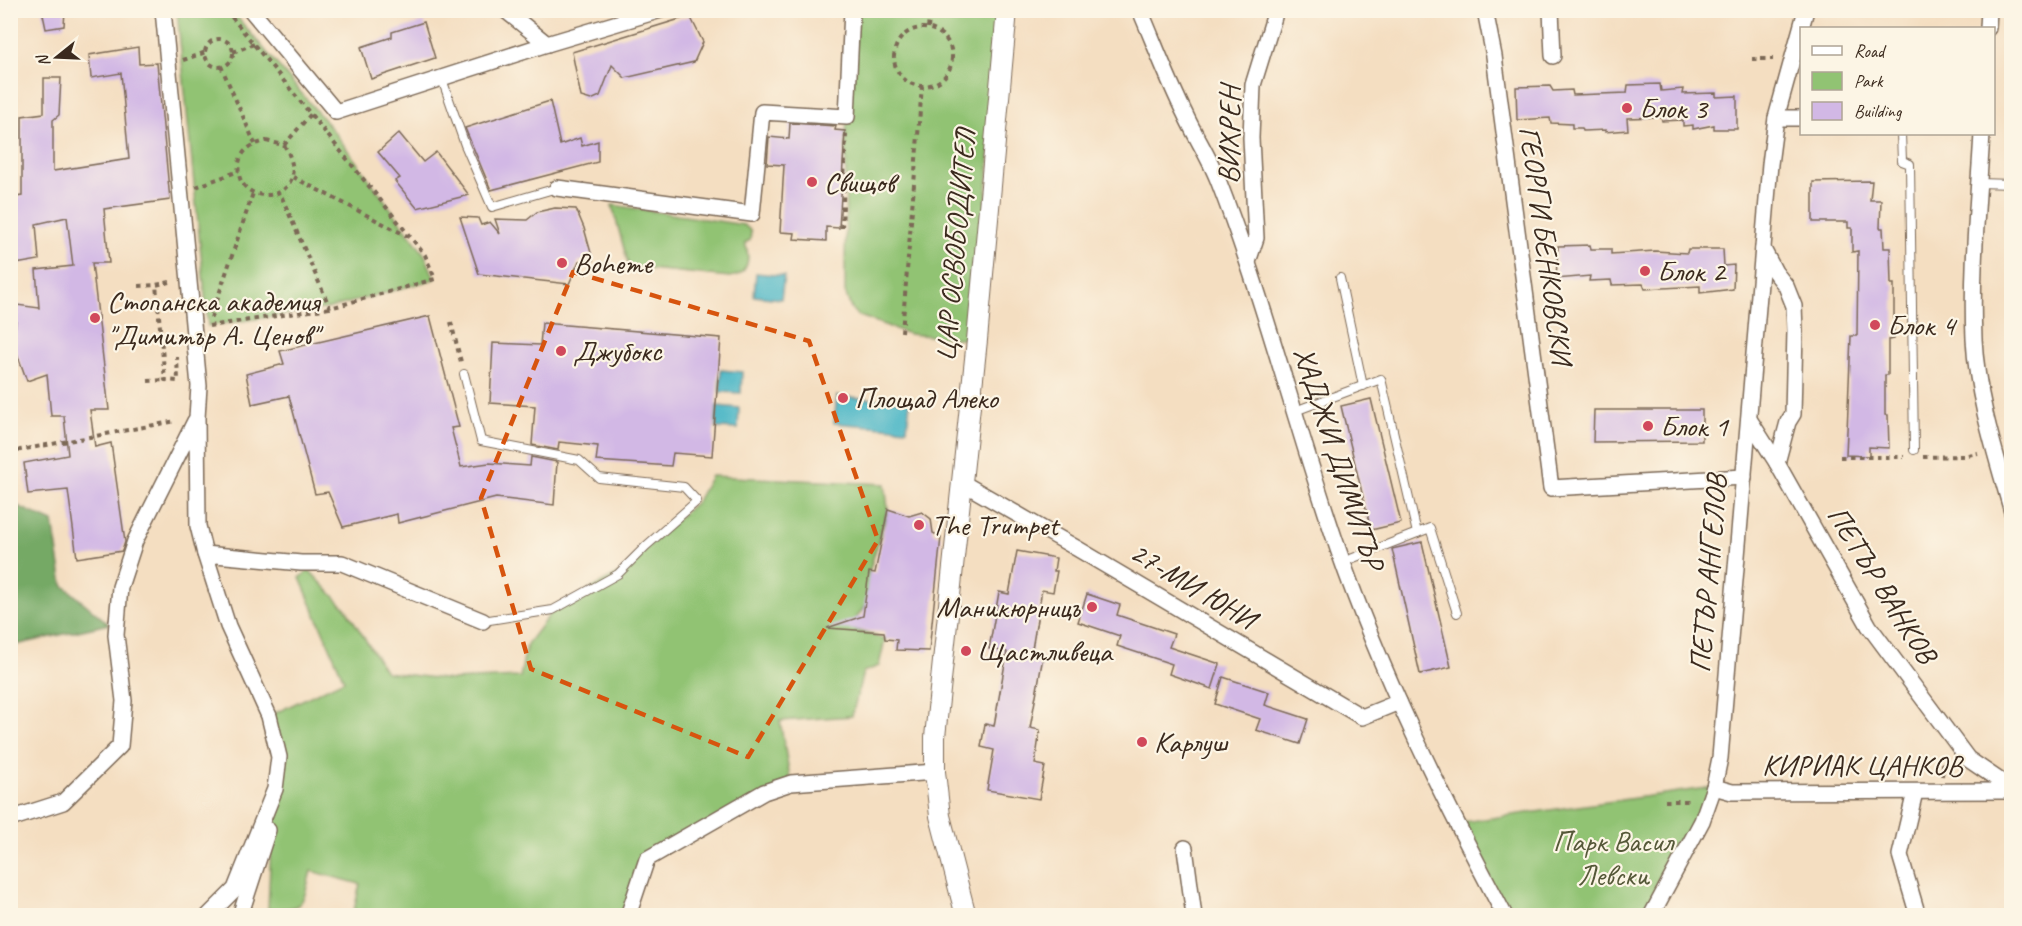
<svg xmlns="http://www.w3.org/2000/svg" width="2022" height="926" font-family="Caveat,sans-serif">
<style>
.green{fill:#91c373;stroke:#667648;stroke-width:1.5}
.forest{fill:#74a965;stroke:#586a42;stroke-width:1.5}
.water{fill:#4ab6c6;stroke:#427072;stroke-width:1.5}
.building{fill:#d2b8e5}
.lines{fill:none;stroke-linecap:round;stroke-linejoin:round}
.service-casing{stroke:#7c6957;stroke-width:10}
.minor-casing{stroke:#7c6957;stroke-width:18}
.tertiary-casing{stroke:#7c6957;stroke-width:22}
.path{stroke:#7c6957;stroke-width:4;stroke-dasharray:4.5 4.5;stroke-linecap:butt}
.service{stroke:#fff;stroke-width:8}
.minor{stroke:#fff;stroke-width:15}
.tertiary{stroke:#fff;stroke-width:20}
.marked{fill:none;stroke:#d7540e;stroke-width:4.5;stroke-dasharray:12 8;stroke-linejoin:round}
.poi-dot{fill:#d1495b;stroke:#fcf5e5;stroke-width:2}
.labels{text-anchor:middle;stroke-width:4.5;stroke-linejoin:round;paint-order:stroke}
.poi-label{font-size:30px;fill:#3b2a1e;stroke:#fcf5e5;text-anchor:start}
.street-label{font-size:30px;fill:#3b2a1e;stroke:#fcf5e5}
.park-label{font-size:30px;fill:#555838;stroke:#fcf5e5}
</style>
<rect width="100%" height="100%" fill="#fcf5e5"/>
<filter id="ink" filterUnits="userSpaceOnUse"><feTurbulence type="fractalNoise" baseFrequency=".0167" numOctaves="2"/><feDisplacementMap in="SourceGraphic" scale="12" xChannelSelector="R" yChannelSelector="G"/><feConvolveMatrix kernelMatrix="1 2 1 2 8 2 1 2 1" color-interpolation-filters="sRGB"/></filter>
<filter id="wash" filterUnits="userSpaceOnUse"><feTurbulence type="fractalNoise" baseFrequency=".008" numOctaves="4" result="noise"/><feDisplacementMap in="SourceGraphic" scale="24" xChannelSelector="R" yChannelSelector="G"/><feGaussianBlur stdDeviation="1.35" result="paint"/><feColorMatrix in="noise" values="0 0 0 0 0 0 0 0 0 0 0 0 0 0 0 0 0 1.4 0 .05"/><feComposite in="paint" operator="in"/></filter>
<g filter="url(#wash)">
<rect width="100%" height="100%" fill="#f4dec1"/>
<!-- green -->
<g class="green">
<path d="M177 11H232L335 133 425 255 435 279 330 308 208 326Z"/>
<path d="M858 11H999L977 340 909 334 857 315 851 308 845 292 846 132Z"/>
<path d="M612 205 744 225 751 231 750 240 745 243C751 259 748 275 730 277L629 267Z"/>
<path d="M711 476 885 484 888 509 869 572 871 598 857 617 855 630 885 639 879 666 863 672 852 716 780 721 791 783 647 859 628 915H353L360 884 311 871C302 904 307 909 268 910L272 819 279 757 269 716 344 680 300 578 309 570 346 609 386 672 451 680 520 677 527 644 553 610 618 574 697 501Z"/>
<path d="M1714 787 1648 915H1505L1456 823Z"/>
</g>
<!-- forest -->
<path class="forest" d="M10 493 13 504 53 522 63 585 109 624 11 646Z"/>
<!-- water -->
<g class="water">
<path d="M756 273 784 276 781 299 754 296Z"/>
<path d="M721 370 742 372 741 393 720 392Z"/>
<path d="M837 396 910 402 907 429 834 423Z"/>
<path d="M717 406 739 408 738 429 716 428Z"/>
</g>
<g id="blocks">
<!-- building -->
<g class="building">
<path d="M42 10H65L64 26 46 29Z"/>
<path d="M690 16 703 42 694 62 625 78 612 65 600 96 591 100 581 97 572 52Z"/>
<path d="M424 22 435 58 371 79 361 47 392 37V32Z"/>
<path d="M138 47 139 64 157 63 170 200 104 209 109 263H92L109 410H90L95 447 111 443 125 542 122 551 77 558 68 490 28 494 24 463 68 455 64 416H51L47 374 27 381 14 345 17 305 39 308 36 270 73 266 67 217 36 224 39 260 10 265V213H16V197L22 196V116L44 113V78H61L59 115 53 120V171L129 159 121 73 91 78 89 55Z"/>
<path d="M1660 84 1661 91 1683 89 1682 94 1716 93V97L1737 96V129H1714V125L1693 129V125L1683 126V120L1662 121 1661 117 1627 118 1628 130 1605 132 1606 130 1583 131 1582 128H1572V124L1551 123 1550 118 1517 120 1516 87 1550 86 1553 91 1572 90 1573 95 1627 93 1628 85Z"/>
<path d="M550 101 560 145 580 138 582 146 598 141V162L491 190 465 128Z"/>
<path d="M790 123 836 126 835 130 845 131 839 228 826 227V241L794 239 795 233 780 232 784 165 767 164 769 137 789 139Z"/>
<path d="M399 133 423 162 436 152 469 195 417 208 395 181 400 178 378 152Z"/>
<path d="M1872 181 1870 200H1881L1880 228H1883L1884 248H1890L1891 284H1894V339L1888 340V375H1885V415H1888L1889 448 1869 447V456L1846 455 1851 336H1857L1858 251 1852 252V228H1848V222H1813V182Z"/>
<path d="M555 208 576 209 584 228 593 260 579 261 569 284 479 274 460 217 478 218 481 225 490 222 500 234 495 219 527 220 537 212Z"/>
<path d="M1590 245 1591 249H1611V254L1655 251 1687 253 1688 249H1723L1724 266 1734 265 1733 289 1700 293V286L1645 289 1643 284 1612 285 1611 280 1589 281 1590 276 1556 279 1558 246Z"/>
<path d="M430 316 459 427 451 428 461 467 489 463 530 466 531 457 557 462 554 505 496 498 398 523 397 514 343 527 328 492 315 494 289 396 252 404 246 374 284 364 280 351Z"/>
<path d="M542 323 721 338 712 456 673 453 671 466 596 461 598 446 559 442 558 450 532 445 535 406 490 403 493 343 540 345Z"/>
<path d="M1371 399 1401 523 1371 530 1341 406Z"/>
<path d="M1594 410H1702V441L1593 442Z"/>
<path d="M888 509 909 516 922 512 931 519 933 533 941 537 929 651 896 650 897 640 885 639 884 632 827 628 863 616 869 572 875 573Z"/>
<path d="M1422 542 1451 667 1420 674 1392 549Z"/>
<path d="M1017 551 1056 558 1054 571H1057L1053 592 1042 590 1031 655 1043 657 1030 728 1040 730 1035 764 1045 766 1039 799 987 790 994 750 981 747 985 724 994 726 1007 652 989 649 999 592 1009 594Z"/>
<path d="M1087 594 1120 605 1117 615 1174 634 1169 647 1220 664 1212 689 1169 674 1172 664 1117 646 1120 636 1078 622Z"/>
<path d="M1223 677 1269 692 1265 705 1308 719 1300 744 1256 730 1260 719 1215 704Z"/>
</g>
</g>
</g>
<g filter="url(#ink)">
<use href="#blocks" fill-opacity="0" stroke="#7c6957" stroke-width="1.5"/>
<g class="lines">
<defs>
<g id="service">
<path d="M1914 10V12"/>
<path d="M442 79 465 145 492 207 557 188"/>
<path d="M1901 134 1902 161 1910 164 1914 450"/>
<path d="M1979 183 2012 184"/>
<path d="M1340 278 1363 386"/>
<path d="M464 374 481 441 579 460 599 478 684 487 697 501 646 546 618 574 553 610 483 621"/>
<path d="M1295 411 1381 379 1417 533"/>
<path d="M1343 562 1430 528 1457 613"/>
</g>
<g id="minor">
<path d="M163 10 199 386 197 418 198 526 205 554 228 626 269 716 279 757 275 789 235 889 208 916"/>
<path d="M251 10 336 112 547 44 661 10"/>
<path d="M505 10 547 44"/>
<path d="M1140 10C1155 45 1168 80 1185 114 1195 136 1209 157 1218 180 1265 301 1296 427 1338 549 1382 676 1442 797 1505 916"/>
<path d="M1485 10 1494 56 1551 488 1744 477"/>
<path d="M1551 10 1553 56"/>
<path d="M1988 28 1989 10"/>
<path d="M1776 118H1802"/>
<path d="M1982 134C1978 202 1971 270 1974 339 1977 398 1996 455 2012 512"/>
<path d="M557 188 752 214 762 112 847 117 852 10"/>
<path d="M1763 249 1775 272 1786 286 1794 306 1795 331 1793 414 1788 422 1777 463"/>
<path d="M1248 262 1256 238 1251 138 1253 85 1274 17V10"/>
<path d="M1749 419 1777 463 1869 626 1968 759 2012 789"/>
<path d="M961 482 1078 549 1362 717 1399 702"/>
<path d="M205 554 301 563H342L483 621"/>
<path d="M1714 787 1732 792 2012 791"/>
<path d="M1915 792 1900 855 1918 916"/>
<path d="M10 819 63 802 120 746 124 701 116 635 120 587 135 541 195 421"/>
<path d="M1185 848 1194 916"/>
<path d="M240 916 268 830"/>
<path d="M628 916 647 859 764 792 791 783 935 772"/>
<path d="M1651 916 1702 821 1714 787 1720 758 1770 164 1776 118 1806 10"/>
</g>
<path id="tertiary" d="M966 916 940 816 935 772V737L977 340 1007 10"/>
</defs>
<!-- service casing -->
<use href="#service" class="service-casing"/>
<!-- minor casing -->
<use href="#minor" class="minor-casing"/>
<!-- tertiary casing -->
<use href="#tertiary" class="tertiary-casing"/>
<!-- path -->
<g class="path">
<path d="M226 10 425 255 435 279 330 308 280 193"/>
<path d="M928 28 930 10"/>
<circle cx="923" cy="57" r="29"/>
<circle cx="219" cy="53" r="14"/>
<path d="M233 52 254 44"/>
<path d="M1752 59H1773"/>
<path d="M183 60 206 52"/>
<path d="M221 66 255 144"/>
<path d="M266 141 284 145C320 204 231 212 239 163 242 149 253 144 266 141Z"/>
<path d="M284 145 311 114"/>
<path d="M293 177 409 237"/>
<path d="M196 187 239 171"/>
<path d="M842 228 846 133"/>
<path d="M170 282 156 285 165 380 178 381 177 357"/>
<path d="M139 286 156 285"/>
<path d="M211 318 253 193"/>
<path d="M451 322 461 362"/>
<path d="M209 326 330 308"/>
<path d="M902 332 922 86"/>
<path d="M148 381 165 380"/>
<path d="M10 456 20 450 176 421"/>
<path d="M1840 457H1904"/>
<path d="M1923 457 1963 456 1978 453"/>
<path d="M1942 776 1944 757"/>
<path d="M1665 801H1691"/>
</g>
<!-- service -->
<use href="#service" class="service"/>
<!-- minor -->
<use href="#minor" class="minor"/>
<!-- tertiary -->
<use href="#tertiary" class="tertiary"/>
</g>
</g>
<!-- marked area -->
<path class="marked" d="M573 272 809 341 878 540 748 757 531 669 481 498Z"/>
<!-- markers -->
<g class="poi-dot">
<circle cx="1627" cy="108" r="6"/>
<circle cx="812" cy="182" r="6"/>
<circle cx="562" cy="263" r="6"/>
<circle cx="1645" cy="271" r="6"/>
<circle cx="95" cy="318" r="6"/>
<circle cx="1875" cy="325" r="6"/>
<circle cx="561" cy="351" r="6"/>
<circle cx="843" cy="398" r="6"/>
<circle cx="1648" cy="426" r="6"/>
<circle cx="919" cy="525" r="6"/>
<circle cx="1092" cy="607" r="6"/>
<circle cx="966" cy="651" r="6"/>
<circle cx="1142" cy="742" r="6"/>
</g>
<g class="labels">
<!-- poi labels -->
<g class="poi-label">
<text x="1639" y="118">Блок 3</text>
<text x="824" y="192">Свищов</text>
<text x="574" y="273">Boheme</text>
<text x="1657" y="281">Блок 2</text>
<text x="107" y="311">Стопанска академия<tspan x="107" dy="34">"Димитър А. Ценов"</tspan></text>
<text x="1887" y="335">Блок 4</text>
<text x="573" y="361">Джубокс</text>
<text x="855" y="408">Площад Алеко</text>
<text x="1660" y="436">Блок 1</text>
<text x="931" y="535">The Trumpet</text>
<text x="1080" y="617" text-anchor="end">Маникюрницъ</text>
<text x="978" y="661">Щастливеца</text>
<text x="1154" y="752">Карлуш</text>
</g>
<!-- street labels -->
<g class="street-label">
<text transform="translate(1229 135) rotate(-89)" y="10">ВИХРЕН</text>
<text transform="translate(955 245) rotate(-85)" y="10">ЦАР ОСВОБОДИТЕЛ</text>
<text transform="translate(1546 245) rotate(82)" y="10">ГЕОРГИ БЕНКОВСКИ</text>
<text transform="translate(1339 458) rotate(72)" y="10">ХАДЖИ ДИМИТЪР</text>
<text transform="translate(1708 574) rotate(-85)" y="10">ПЕТЪР АНГЕЛОВ</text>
<text transform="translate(1882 584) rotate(58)" y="10">ПЕТЪР ВАНКОВ</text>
<text transform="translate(1193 585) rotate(31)" y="10">27-МИ ЮНИ</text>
<text x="1862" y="775">КИРИАК ЦАНКОВ</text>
</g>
<!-- park labels -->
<g class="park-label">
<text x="1613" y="851">Парк Васил<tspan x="1613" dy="34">Левски</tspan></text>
</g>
</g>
<!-- margin -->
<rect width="2022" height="926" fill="none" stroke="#fcf5e5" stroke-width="36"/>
<!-- legend -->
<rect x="1800" y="27" width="195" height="108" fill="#fcf5e5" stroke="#afa495" stroke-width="1.5"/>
<rect x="1812" y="46" width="30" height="9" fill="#ffffff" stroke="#afa495" stroke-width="1.5"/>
<text x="1854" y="57" font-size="18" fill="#3b2a1e">Road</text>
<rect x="1812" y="72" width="30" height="18" fill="#91c373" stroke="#afa495" stroke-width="1.5"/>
<text x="1854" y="87" font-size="18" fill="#3b2a1e">Park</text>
<rect x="1812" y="102" width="30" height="18" fill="#d2b8e5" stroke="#afa495" stroke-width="1.5"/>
<text x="1854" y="117" font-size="18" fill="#3b2a1e">Building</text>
<!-- north arrow -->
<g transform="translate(57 57) rotate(252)" stroke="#fcf5e5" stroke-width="4.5" paint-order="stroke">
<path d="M0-4.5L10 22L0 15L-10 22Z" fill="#3b2a1e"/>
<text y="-9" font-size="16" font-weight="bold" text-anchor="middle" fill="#3b2a1e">N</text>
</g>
</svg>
